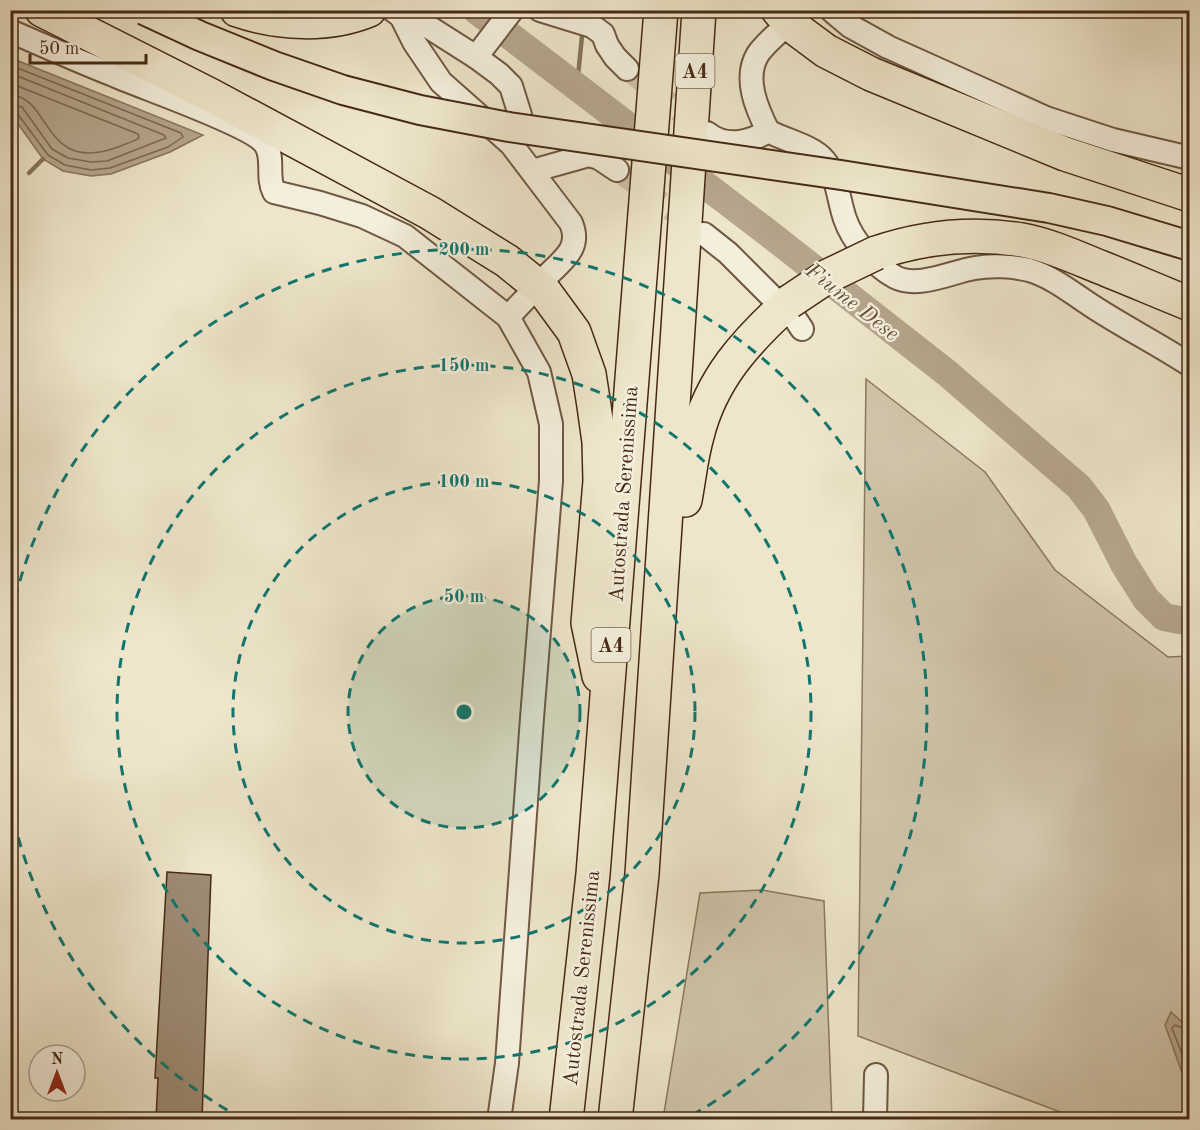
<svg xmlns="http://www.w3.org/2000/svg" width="1200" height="1130" font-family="'Old Standard TT',serif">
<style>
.green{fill:#d1c6ac;stroke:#8c7860;stroke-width:1.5}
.water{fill:#b5a68d;stroke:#89745d;stroke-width:1.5}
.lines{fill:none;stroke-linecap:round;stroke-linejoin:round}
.shore{stroke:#7e6851;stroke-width:1.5}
.stream{stroke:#89745d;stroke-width:4.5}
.river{stroke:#b5a68d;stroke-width:28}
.building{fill:#9d8b74;stroke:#462915;stroke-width:1.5}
.minor-tunnel{stroke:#ccc0a7;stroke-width:22;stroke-dasharray:22 11;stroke-linecap:butt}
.minor-casing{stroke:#705842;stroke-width:26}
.highway-casing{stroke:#462915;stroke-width:36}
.minor{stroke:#f4efdd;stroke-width:22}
.highway{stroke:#eee6cb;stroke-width:33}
.major-bridge-casing{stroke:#462915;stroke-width:32;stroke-linecap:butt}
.highway-bridge-casing{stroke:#462915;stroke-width:36;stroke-linecap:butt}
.major-bridge{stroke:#eee6cb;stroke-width:28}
.highway-bridge{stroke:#eee6cb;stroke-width:33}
.ring{fill:none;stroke:#0f766e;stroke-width:3;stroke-dasharray:10 8}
.labels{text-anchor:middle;stroke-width:5;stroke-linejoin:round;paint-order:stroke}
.shield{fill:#f4efdd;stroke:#7a6451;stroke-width:1.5}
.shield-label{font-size:20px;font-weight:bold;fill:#462915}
.street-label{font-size:21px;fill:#462915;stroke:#f4efdd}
.water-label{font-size:22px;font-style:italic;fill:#674e39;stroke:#f4efdd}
.centre{fill:#0f766e;stroke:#f4efdd;stroke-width:3}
.ring-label{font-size:18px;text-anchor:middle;font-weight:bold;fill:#0f766e;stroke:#f4efdd;stroke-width:5;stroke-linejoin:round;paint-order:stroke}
</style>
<rect width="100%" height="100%" fill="#eee6cb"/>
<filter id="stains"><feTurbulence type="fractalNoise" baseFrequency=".00333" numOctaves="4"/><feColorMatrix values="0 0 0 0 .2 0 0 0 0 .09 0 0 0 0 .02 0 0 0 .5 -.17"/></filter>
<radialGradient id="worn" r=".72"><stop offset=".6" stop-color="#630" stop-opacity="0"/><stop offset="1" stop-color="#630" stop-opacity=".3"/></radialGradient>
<!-- green -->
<g class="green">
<path d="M866 379 985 472 1055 570 1168 657 1189 656V1119H1079L858 1036Z"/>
<path d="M762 890 824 901 832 1119H663L700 893Z"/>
</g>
<!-- water -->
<g class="water">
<path d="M11 58 203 135 170 152 111 174 91 176 63 171 43 159 11 114Z"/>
<path d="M1171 1012 1183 1023 1189 1019V1119H1184L1188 1114 1185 1081 1165 1025Z"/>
</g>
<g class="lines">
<!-- shore -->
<g class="shore">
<path d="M10 65 181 133 183 137 168 147 110 168 91 170 65 165 48 155 17 113 10 111"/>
<path d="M10 73 164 135 166 138 107 161 91 162 68 158 52 149 22 107 10 104"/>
<path d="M10 83 138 134 139 138C133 142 125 144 118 147 42 175 52 96 10 95"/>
<path d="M1190 1026 1183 1028 1175 1025 1172 1028 1190 1075"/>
</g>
<!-- stream -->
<g class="stream">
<path d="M577 86 582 36"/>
<path d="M29 173 43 159"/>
<path d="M10 187 14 186"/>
</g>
<!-- river -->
<path class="river" d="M476 10 763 229 947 373 1079 487 1096 509 1124 564 1146 599 1164 617 1190 622"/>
</g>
<!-- building -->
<path class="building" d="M167 872 211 875 202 1119H156L158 1078H155Z"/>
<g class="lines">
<!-- minor-tunnel -->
<g class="minor-tunnel">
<path d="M627 69 699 127"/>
<path d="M617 170 693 226"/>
</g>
<defs>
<g id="minor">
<path d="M540 10 592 26 603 34 607 45 615 57 627 69"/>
<path d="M831 10 850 26 888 47 1046 118 1113 140 1190 158"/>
<path d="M394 11 401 16 424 24 476 57"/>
<path d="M401 16 414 42 441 82 511 144 571 223C582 249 562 260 545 278"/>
<path d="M10 31C45 46 80 62 116 76 143 88 252 125 265 144 275 157 266 176 274 192L320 203 362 216 405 236 508 317 539 372 551 424V481L532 718 507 1063 499 1120"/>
<path d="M768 131C784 140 813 146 824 160 838 177 838 199 845 219 853 242 874 265 895 277 918 289 951 272 975 268 991 265 1013 266 1029 270 1053 277 1072 293 1092 306 1124 327 1158 344 1190 365"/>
<path d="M707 133C725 148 749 143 768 131 757 109 743 78 758 54 764 45 774 37 781 30"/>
<path d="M512 142 520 115 511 86 499 74 476 57 512 10"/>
<path d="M532 171 589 155 599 158 617 170"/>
<path d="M704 234 728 253 776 301"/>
<path d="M508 317 531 293"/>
<path d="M794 317 802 329"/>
<path d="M875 1120 876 1075"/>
</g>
<g id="highway">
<path d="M42 10 212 96 430 213 507 261 544 291 574 332 589 374 594 406 599 442 600 481 588 623 599 676"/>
<path d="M237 10C278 24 328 27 369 10"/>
<path d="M778 10 791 25 826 51 871 74 1065 154 1190 195"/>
<path d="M876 253C923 237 973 232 1022 240 1049 245 1075 257 1100 267 1130 279 1160 292 1190 304"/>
<path d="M685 500C689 479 691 457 697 436 711 379 746 341 789 302"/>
<path d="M566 1120 593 874 661 10"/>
<path d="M615 1120 642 874 699 10"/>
</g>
</defs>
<!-- minor casing -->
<use href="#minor" class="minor-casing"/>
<!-- highway casing -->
<use href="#highway" class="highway-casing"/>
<!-- minor -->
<use href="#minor" class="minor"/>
<!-- highway -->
<use href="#highway" class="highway"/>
<defs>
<path id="major-bridge" d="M144 10 200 36 274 66 343 90 420 110 509 127 841 175 1049 208 1107 221 1190 246"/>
<path id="highway-bridge" d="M789 302 828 276 876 253"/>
</defs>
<!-- major-bridge casing -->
<use href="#major-bridge" class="major-bridge-casing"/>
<!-- highway-bridge casing -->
<use href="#highway-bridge" class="highway-bridge-casing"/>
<!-- major-bridge -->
<use href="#major-bridge" class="major-bridge"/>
<!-- highway-bridge -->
<use href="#highway-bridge" class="highway-bridge"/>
</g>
<!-- distance rings -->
<circle cx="464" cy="712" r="116" fill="#0f766e" fill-opacity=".12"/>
<g class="ring">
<circle cx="464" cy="712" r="116"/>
<circle cx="464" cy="712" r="231"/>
<circle cx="464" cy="712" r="347"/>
<path d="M243 1119A463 463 0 0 1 11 808M11 616A463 463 0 1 1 685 1119"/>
</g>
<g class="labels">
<!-- shield labels -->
<g class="shield">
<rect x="675.5" y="54" width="39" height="34" rx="4.5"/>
<rect x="591.5" y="628" width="39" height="34" rx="4.5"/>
</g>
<g class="shield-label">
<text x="695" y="78">A4</text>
<text x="611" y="652">A4</text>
</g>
<!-- street labels -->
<g class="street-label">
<text transform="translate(623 494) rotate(-86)" y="7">Autostrada Serenissima</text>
<text transform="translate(581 978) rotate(-84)" y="7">Autostrada Serenissima</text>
</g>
<!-- water labels -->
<g class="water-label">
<text transform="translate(853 301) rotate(38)" y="8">Fiume Dese</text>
</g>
</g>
<circle cx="464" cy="712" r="9" class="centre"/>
<g class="ring-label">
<text x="464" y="255">200 m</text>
<text x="464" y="371">150 m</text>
<text x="464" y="487">100 m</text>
<text x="464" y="602">50 m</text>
</g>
<!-- margin -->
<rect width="1200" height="1130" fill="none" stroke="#eee6cb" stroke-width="36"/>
<rect x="12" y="12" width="1176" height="1106" fill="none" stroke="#462915" stroke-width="3"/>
<rect x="18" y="18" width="1164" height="1094" fill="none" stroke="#462915" stroke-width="1.5"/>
<!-- north arrow -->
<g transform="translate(57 1073)"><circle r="28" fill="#f4efdd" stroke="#aea08d" stroke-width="1.5"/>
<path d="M0-4.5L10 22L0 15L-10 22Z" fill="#8f2418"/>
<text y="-9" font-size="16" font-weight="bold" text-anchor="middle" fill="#462915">N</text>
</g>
<!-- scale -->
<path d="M30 54v9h116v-9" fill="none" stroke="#462915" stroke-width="3"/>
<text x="39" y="54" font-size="18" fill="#462915" stroke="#f4efdd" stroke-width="4.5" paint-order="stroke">50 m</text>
<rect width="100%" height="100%" filter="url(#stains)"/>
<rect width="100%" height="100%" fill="url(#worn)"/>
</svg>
